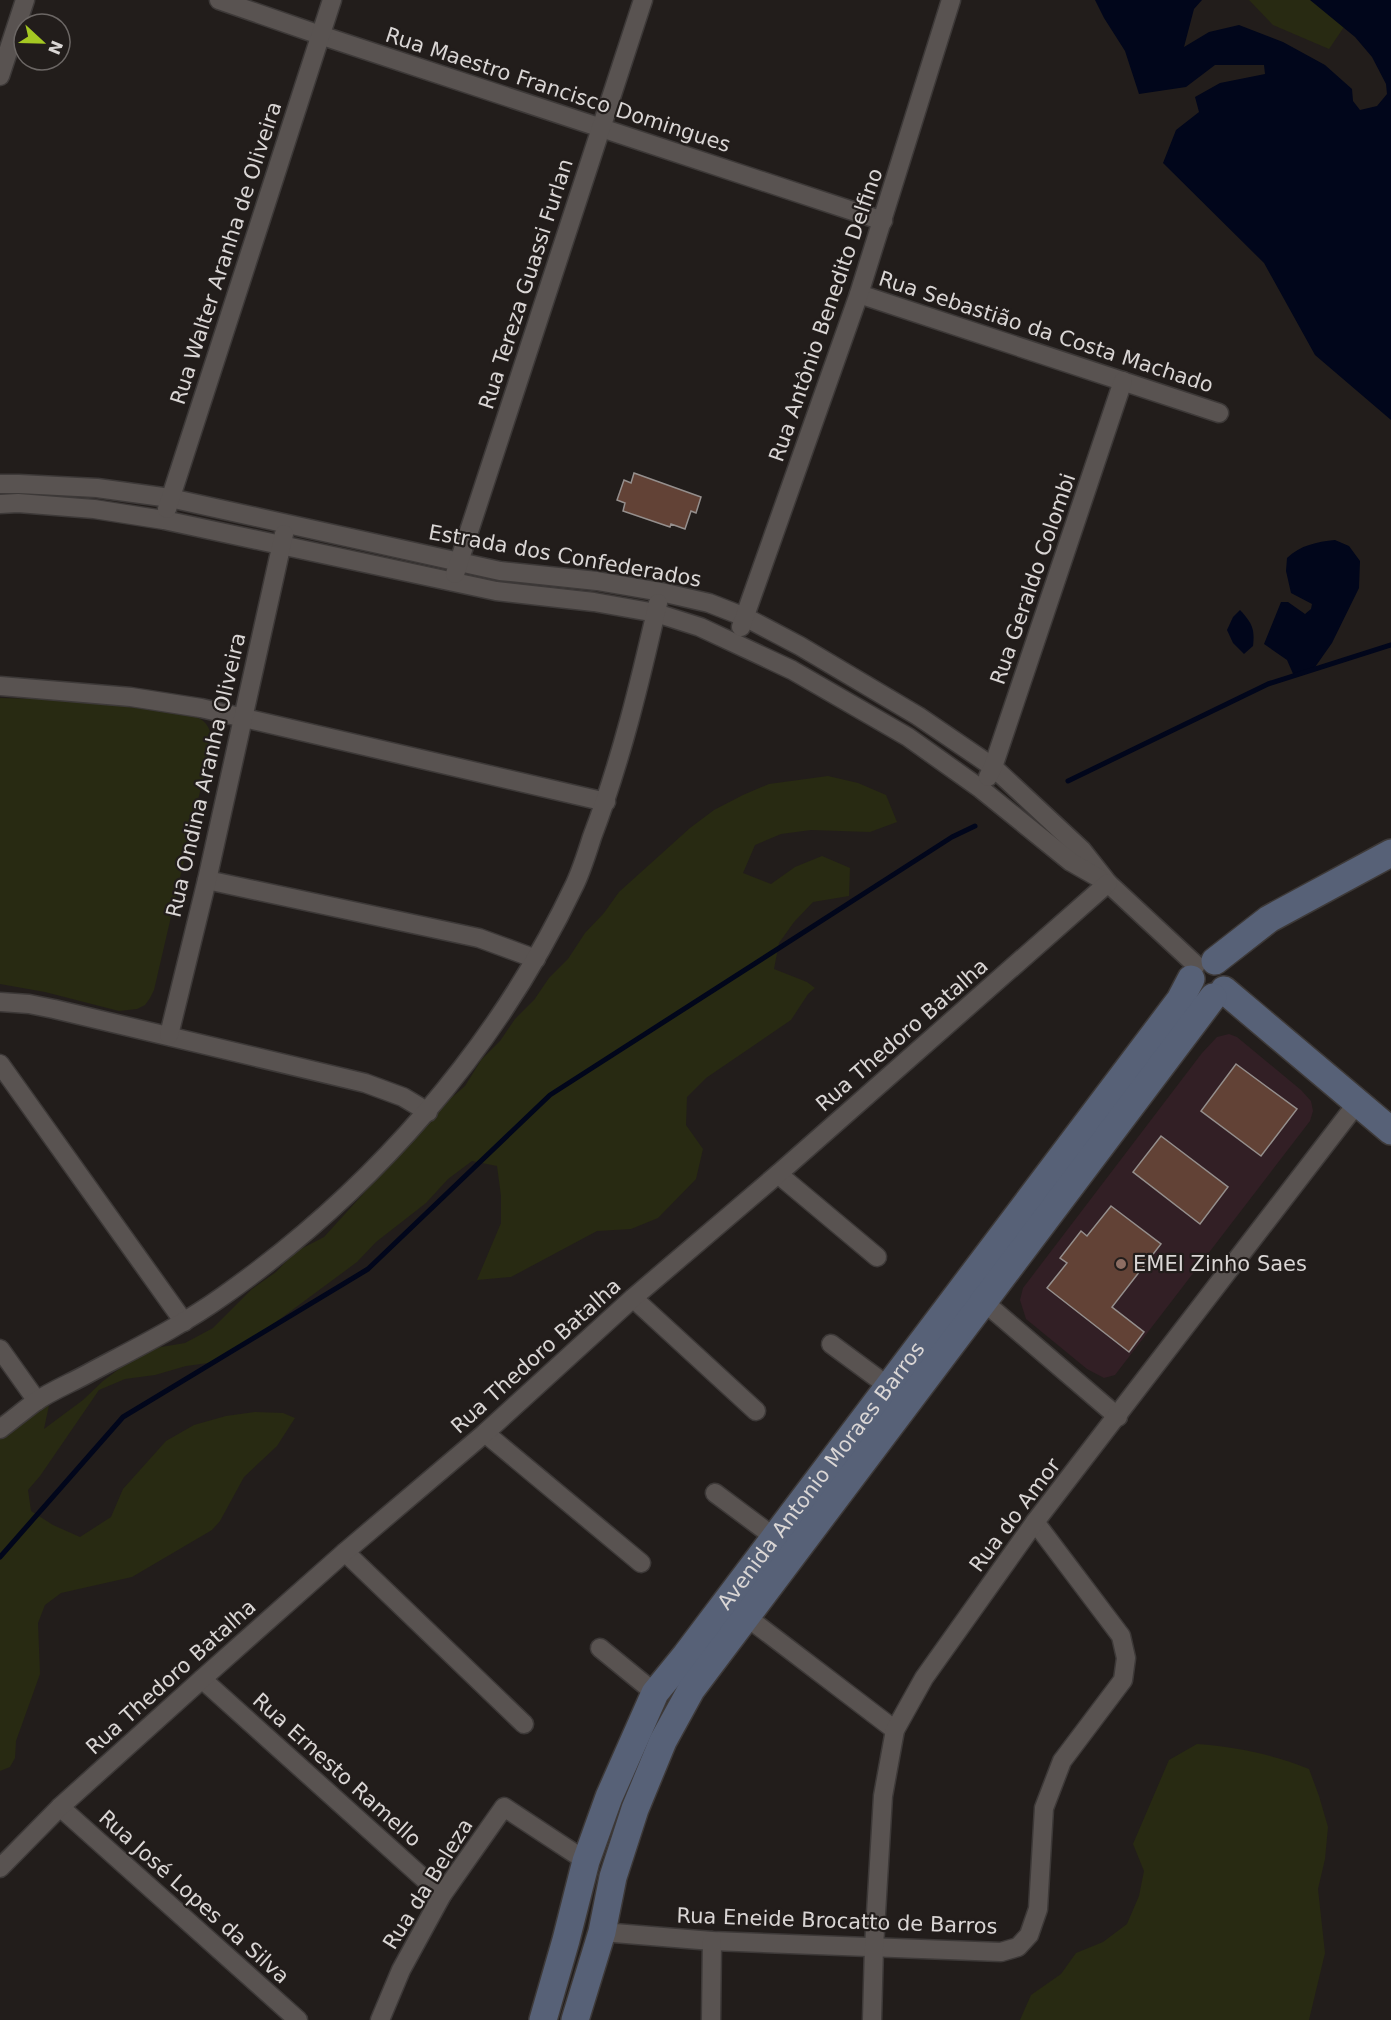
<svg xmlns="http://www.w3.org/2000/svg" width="1391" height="2020" font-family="'DejaVu Sans',sans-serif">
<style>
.education{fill:#321f25}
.green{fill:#282a12}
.water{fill:#01061b}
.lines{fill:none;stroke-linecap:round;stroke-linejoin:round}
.stream{stroke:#01061b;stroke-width:5}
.building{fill:#624236;stroke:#958f8d;stroke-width:1.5}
.street-casing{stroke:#3d3938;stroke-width:21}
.secondary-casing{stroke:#3d3938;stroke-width:30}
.street{stroke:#595351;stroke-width:18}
.secondary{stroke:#576177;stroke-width:27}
.education-dot{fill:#8d6e63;stroke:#221d1b;stroke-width:2}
.labels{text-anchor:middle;stroke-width:4.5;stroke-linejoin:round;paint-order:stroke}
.street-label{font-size:21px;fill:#dad6d5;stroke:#221d1b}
.poi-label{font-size:21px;fill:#dad6d5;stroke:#221d1b;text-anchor:start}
</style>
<rect width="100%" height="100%" fill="#221d1b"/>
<!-- education -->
<path class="education" d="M1229 1034 1237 1037 1301 1090 1311 1101 1313 1111 1310 1121 1115 1375 1104 1378 1087 1369 1026 1319 1020 1300 1023 1288 1202 1053 1217 1037Z"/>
<!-- green -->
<g class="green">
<path d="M1249 0H1319L1326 3 1344 27 1329 49 1273 25Z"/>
<path d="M0 698 75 700 190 715C206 719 212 728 211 744L154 990 150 998 145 1005 137 1009 119 1011 45 992 0 984Z"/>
<path d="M828 776 858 783 886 795 897 822 870 832 811 830 781 834 755 845 743 873 771 884 795 867 822 856 850 868 849 896 813 902 794 922 779 943 774 969 807 982 815 988 808 994 791 1020 706 1078 687 1097 686 1125 703 1149 696 1179 658 1218 631 1229 597 1231 511 1277 477 1280 501 1223V1196L497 1166 472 1161 448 1179 426 1203 376 1242 357 1262 253 1339 215 1362 186 1366 155 1375 125 1379 99 1390 40 1476 28 1490 31 1511 53 1525 80 1537 111 1517 123 1489 166 1441 194 1425 226 1416 255 1412 283 1413 295 1418 277 1446 244 1477 220 1521 212 1530 132 1577 61 1593 45 1605 38 1623 40 1674 16 1741 15 1758 10 1767 0 1771V1416L22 1403 52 1391 44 1429 83 1400 103 1381 127 1363 155 1348 185 1343 213 1328 252 1289 276 1272 295 1252 324 1237 364 1193 379 1172 413 1131 465 1086 481 1060 500 1041 515 1019 534 1000 549 978 568 959 585 933 604 913 619 892 690 828 714 810 743 795 769 784Z"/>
<path d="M1197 1744C1236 1747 1272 1754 1309 1769L1319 1796 1328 1827 1325 1859 1318 1889 1325 1953 1309 2020H1020L1031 1995 1061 1974 1076 1953 1103 1942 1127 1924 1139 1896 1144 1871 1133 1844 1169 1760Z"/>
</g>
<!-- water -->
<g class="water">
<path d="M1095 0H1202L1194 9 1184 47 1209 32 1239 25 1283 42 1325 65 1352 89 1353 101 1360 110 1377 106 1387 94 1386 84 1372 57 1355 37 1310 0H1391V420L1315 355 1264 263 1163 163 1176 130 1199 112 1195 97 1220 83 1265 74 1264 65H1215L1186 87 1139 94 1125 51 1104 18Z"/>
<path d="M1335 540 1349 546 1360 561 1359 588 1332 643 1313 670 1294 676 1287 660 1264 644 1281 602H1288L1305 614 1311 609 1312 604 1291 593 1286 571 1287 558C1301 545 1316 542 1335 540Z"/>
<path d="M1240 610C1252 623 1255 629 1253 646L1244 654 1233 643 1227 630 1233 617Z"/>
</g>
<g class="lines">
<!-- stream -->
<g class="stream">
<path d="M1068 781 1268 684 1391 645"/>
<path d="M0 1557 123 1417 368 1269 550 1095 952 837 975 826"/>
</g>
</g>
<!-- building -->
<g class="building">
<path d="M634 473 701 497 696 513 691 511 685 529 671 524 670 527 623 511 625 503 617 500 624 480 631 483Z"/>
<path d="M1236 1064 1297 1109 1261 1156 1201 1111Z"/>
<path d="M1161 1136 1228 1187 1200 1224 1133 1172Z"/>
<path d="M1111 1206 1161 1244 1112 1307 1144 1332 1129 1352 1047 1288 1067 1263 1060 1258 1081 1231 1087 1236Z"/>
</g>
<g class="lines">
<defs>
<g id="street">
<path d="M219 0 320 35 883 221"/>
<path d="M0 76 25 0"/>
<path d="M859 294 1219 413"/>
<path d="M0 484H19L97 488 170 498 500 571 597 581 661 592 709 603 745 617 800 646 918 716 993 767 1082 850 1108 883 1196 965"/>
<path d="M0 504 18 503 94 509 164 520 496 591 594 602 656 613 700 627 792 670 908 737 981 789 1071 862 1099 878"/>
<path d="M167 509 332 0"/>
<path d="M455 574 643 0"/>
<path d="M741 627 859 294 951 0"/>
<path d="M0 686 131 697 201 708 606 802"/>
<path d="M988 777 993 767 1123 381"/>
<path d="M207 880 479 938 536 959"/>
<path d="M0 1002 29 1004 54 1009 365 1083 403 1097 428 1112"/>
<path d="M169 1035 207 880 284 534"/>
<path d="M0 1064 184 1322"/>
<path d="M778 1174 877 1257"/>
<path d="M976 1295 1118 1417"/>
<path d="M633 1298 756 1411"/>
<path d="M831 1344 896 1392"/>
<path d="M0 1349 37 1401"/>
<path d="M0 1429C12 1420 23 1411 35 1402 51 1391 71 1383 89 1373 134 1349 181 1326 223 1296 372 1191 497 1049 575 884 582 869 587 853 592 837 621 761 640 682 658 603"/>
<path d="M485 1433 641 1563"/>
<path d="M715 1493 774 1537"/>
<path d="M345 1552 524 1724"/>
<path d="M739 1611 895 1730"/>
<path d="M600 1648 655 1693"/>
<path d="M202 1679 442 1895"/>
<path d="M60 1807 298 2020"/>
<path d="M0 1868 60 1807 202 1679 345 1552 485 1433 633 1298 778 1174 1108 883"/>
<path d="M602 1932 712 1941 1001 1952 1018 1947 1029 1935 1038 1909 1044 1808 1062 1761 1123 1680 1126 1658 1121 1636 1035 1522"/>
<path d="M380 2020 401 1970 442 1895 504 1807 586 1861"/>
<path d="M711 2020 712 1941"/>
<path d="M872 2020 874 1947 883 1796 895 1730 924 1678 1035 1522 1358 1102"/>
</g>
<g id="secondary">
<path d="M1215 961 1269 919 1391 853"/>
<path d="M1224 990 1391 1131"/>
<path id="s1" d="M543 2020 566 1940 586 1861 609 1797 655 1693 686 1655 1180 1000 1191 979"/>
<path d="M575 2020 602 1932 613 1877 635 1809 663 1741 691 1690 1213 997"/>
</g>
</defs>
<!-- street casing -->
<use href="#street" class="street-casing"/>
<!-- secondary casing -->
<use href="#secondary" class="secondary-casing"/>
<!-- street -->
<use href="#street" class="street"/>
<!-- secondary -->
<use href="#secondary" class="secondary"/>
</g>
<!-- markers -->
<circle class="education-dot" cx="1121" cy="1264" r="6"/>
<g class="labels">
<!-- street labels -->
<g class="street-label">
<text transform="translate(558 90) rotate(18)" y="7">Rua Maestro Francisco Domingues</text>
<text transform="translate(226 253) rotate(-72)" y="7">Rua Walter Aranha de Oliveira</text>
<text transform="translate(526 284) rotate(-72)" y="7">Rua Tereza Guassi Furlan</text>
<text transform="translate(826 315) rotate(-71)" y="7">Rua Antônio Benedito Delfino</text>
<text transform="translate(1046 332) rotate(18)" y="7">Rua Sebastião da Costa Machado</text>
<text transform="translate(565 556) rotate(10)" y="7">Estrada dos Confederados</text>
<text transform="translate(1033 579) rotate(-71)" y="7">Rua Geraldo Colombi</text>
<text transform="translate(206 775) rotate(-77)" y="7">Rua Ondina Aranha Oliveira</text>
<text transform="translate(902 1035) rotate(-41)" y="7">Rua Thedoro Batalha</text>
<text transform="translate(536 1356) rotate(-42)" y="7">Rua Thedoro Batalha</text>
<text dy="7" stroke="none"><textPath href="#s1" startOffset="620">Avenida Antonio Moraes Barros</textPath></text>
<text transform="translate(1015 1515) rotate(-53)" y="7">Rua do Amor</text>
<text transform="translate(171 1677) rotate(-42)" y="7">Rua Thedoro Batalha</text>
<text transform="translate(337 1770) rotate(42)" y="7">Rua Ernesto Ramello</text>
<text transform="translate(428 1884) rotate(-58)" y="7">Rua da Beleza</text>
<text transform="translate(194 1897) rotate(42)" y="7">Rua José Lopes da Silva</text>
<text transform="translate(837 1921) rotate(2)" y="7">Rua Eneide Brocatto de Barros</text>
</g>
<!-- poi labels -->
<g class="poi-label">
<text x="1133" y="1271">EMEI Zinho Saes</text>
</g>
</g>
<!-- north arrow -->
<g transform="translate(42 42) rotate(112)"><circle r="28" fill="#221d1b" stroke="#6c6765" stroke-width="1.5"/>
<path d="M0-4.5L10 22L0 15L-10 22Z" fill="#a5c823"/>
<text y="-9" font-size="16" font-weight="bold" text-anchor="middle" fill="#dad6d5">N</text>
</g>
</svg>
